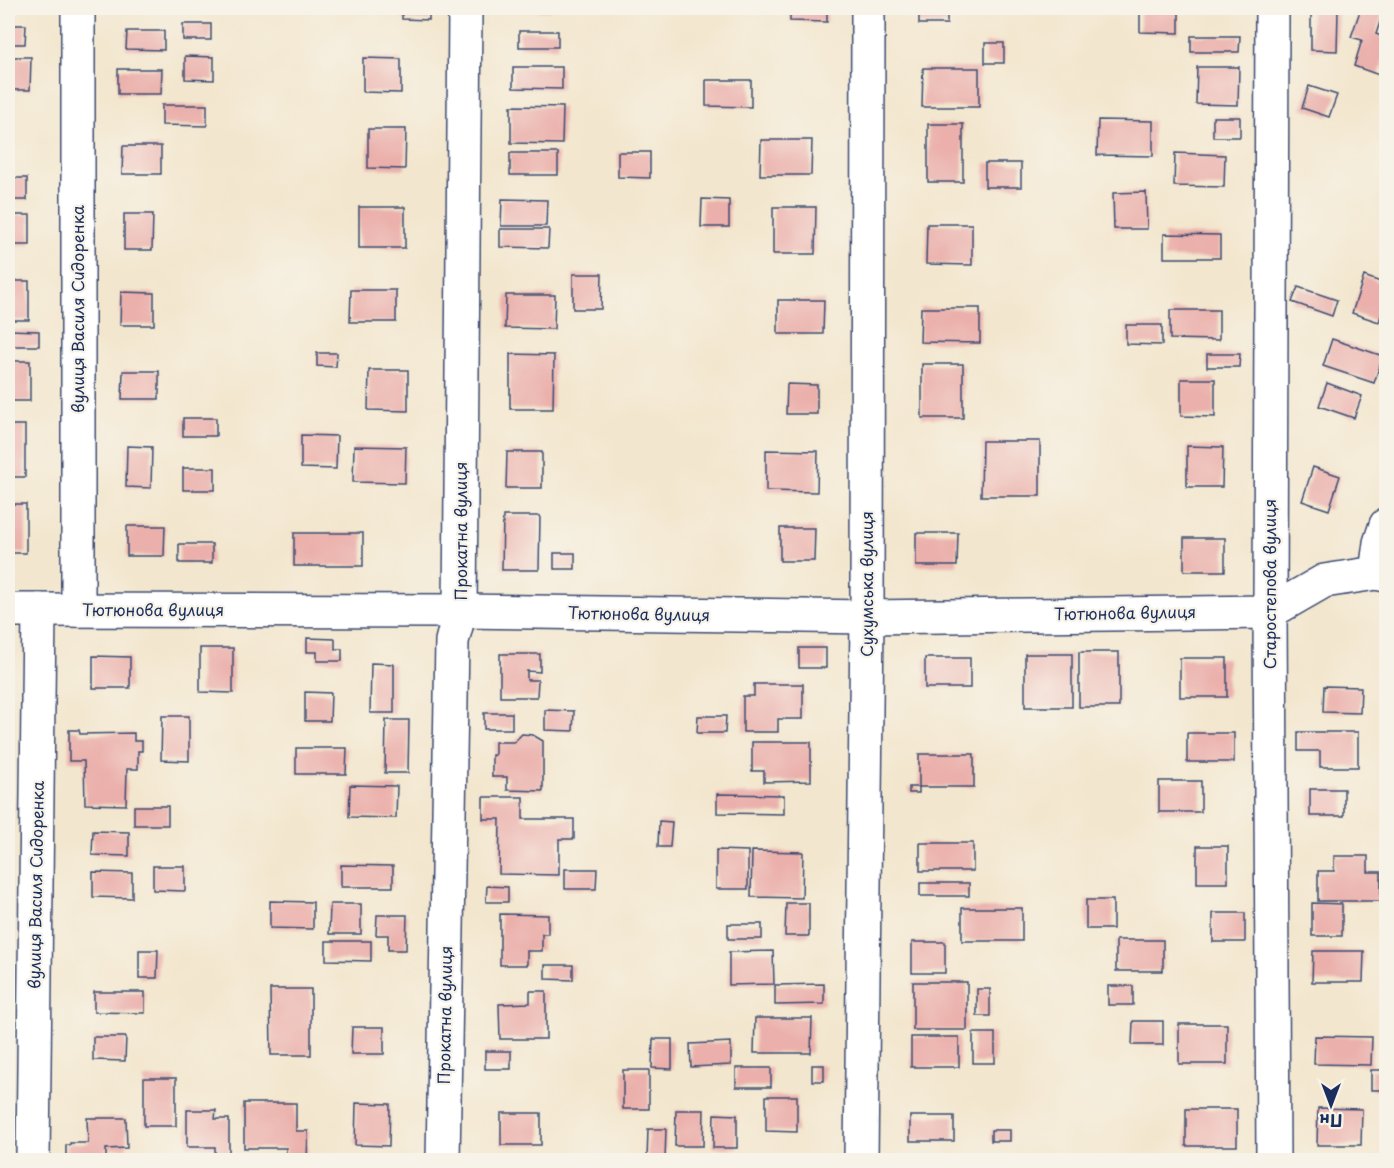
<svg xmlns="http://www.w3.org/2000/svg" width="1394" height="1168" font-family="'Playpen Sans',sans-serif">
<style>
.building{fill:#ebb0ac}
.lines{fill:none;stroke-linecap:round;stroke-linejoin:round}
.minor-casing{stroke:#3b4a6f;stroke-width:36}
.minor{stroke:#fff;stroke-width:33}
.labels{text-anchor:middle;stroke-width:4.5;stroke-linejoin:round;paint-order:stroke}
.street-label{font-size:16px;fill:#1b2f5e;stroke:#f7f3e8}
</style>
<rect width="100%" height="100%" fill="#f7f3e8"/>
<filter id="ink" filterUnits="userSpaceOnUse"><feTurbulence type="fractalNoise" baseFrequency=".0167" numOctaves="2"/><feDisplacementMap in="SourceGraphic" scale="12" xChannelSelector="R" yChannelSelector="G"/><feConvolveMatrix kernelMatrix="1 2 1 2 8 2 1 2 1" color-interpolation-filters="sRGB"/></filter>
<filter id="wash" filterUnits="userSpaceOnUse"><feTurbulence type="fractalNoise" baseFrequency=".008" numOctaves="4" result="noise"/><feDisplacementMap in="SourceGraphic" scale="24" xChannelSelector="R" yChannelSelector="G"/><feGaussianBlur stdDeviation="1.35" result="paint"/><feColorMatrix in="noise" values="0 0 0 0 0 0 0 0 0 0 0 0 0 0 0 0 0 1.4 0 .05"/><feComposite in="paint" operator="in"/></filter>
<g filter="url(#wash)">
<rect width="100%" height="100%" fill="#f3e6ce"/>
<g id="blocks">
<!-- building -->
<g class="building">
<path d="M402 8H429V20L402 19Z"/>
<rect x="509" y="8" width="41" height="3"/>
<path d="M790 8H827V22L790 21Z"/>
<rect x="919" y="8" width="28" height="16"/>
<path d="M1140 8H1179V33L1140 32Z"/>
<path d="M1361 8H1366L1383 13 1376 34 1386 38V52L1379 75 1354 66 1362 40 1351 37Z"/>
<path d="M1311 11H1338L1337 51 1311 50Z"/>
<rect x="183" y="24" width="28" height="16"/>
<path d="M8 25H26L25 44H8Z"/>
<path d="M127 31H164V50L126 49Z"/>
<rect x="519" y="31" width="39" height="16"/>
<path d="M1191 36H1240L1239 52H1191Z"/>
<rect x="985" y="43" width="19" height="20"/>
<path d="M185 56 214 57V80L185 79Z"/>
<path d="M8 57H31L30 90H8Z"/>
<path d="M363 58 401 59V93L363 92Z"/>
<path d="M513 67H562V89L513 88Z"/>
<path d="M1197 67H1239L1238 105 1196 104Z"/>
<path d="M923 68H979V107H922Z"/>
<path d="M118 69H162L161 94H118Z"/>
<path d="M706 80H751V107L706 106Z"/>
<path d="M1309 86 1337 95 1329 117 1302 108Z"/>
<path d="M162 105H207V126L162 125Z"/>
<path d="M511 106 563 107 562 144 511 143Z"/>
<rect x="1213" y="117" width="27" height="20"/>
<path d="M1098 120 1153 121V156L1097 155Z"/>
<rect x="928" y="124" width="35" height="58"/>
<path d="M368 129H406L405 169 368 168Z"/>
<path d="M761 140H812L811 175H760Z"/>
<path d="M123 146H161V174H122Z"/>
<path d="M618 152H650V178L618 177Z"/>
<rect x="510" y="153" width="48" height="22"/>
<path d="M1175 153 1225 155 1224 187 1174 186Z"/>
<rect x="985" y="163" width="36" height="24"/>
<rect x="8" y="178" width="19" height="22"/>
<path d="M1146 192 1147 229H1114L1113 193Z"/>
<path d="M502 199 547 200 546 226H501Z"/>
<path d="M702 199 729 200V227H701Z"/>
<rect x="359" y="207" width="46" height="41"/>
<path d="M773 207H816L815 254H773Z"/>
<path d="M124 214H153L152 250H124Z"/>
<rect x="8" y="215" width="22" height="30"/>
<path d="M927 224H972V265L926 264Z"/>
<path d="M500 229H549L548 248 500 247Z"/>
<path d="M1164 234 1220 235V258H1164Z"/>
<path d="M573 274H602L601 309H573Z"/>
<path d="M1364 276 1386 284V300L1379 322 1352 313Z"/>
<rect x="8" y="281" width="21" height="39"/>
<path d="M1298 287 1337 300 1332 316 1292 302Z"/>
<path d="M351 290H396V322H350Z"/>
<path d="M121 292 154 293V325H120Z"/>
<path d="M506 295H555L554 329 505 328Z"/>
<path d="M778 300H824L823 334H778Z"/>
<path d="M921 308H980V343L920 342Z"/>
<path d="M1170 310H1219V340L1170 339Z"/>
<path d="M1126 325H1162V345L1126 344Z"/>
<path d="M8 330 39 331V346H8Z"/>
<path d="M1332 339 1383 356 1374 383 1323 366Z"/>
<path d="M317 353H337L336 367 317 366Z"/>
<path d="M510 354 554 355 553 409H510Z"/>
<path d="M1207 354H1240L1239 367H1207Z"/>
<rect x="8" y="361" width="22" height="40"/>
<rect x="922" y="364" width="41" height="54"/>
<path d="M369 370H408V411L368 410Z"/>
<path d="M123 371H159V399H122Z"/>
<path d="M1181 379H1215V417L1181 416Z"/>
<path d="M1327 383 1362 396 1354 418 1319 406Z"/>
<path d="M787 384 817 385V414H786Z"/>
<rect x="183" y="418" width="33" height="18"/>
<rect x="8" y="425" width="17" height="52"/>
<path d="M301 435 337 436 336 469 301 468Z"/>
<path d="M982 441H1040V496H981Z"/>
<path d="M127 446 152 447 151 488 126 487Z"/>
<path d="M354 446 406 447 405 483 353 482Z"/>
<path d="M1187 446 1223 447 1222 487H1187Z"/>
<path d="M766 450 818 451 817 492 766 491Z"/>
<path d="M507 452H542V488H506Z"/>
<path d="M1313 467 1340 476 1329 510 1302 501Z"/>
<rect x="183" y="468" width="32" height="22"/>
<rect x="8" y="504" width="18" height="49"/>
<path d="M503 516H540L539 570H502Z"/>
<path d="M127 526H165L164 556H127Z"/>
<path d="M780 528H815L814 561H780Z"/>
<rect x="294" y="533" width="69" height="33"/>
<path d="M916 533H958L957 566H916Z"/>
<rect x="1184" y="538" width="41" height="33"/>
<rect x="179" y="544" width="33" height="19"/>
<rect x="554" y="553" width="21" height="16"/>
<path d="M307 638 335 639V649H342V661H317V652H307Z"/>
<path d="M200 648H233V693L200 692Z"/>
<rect x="799" y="648" width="27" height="20"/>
<rect x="1079" y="652" width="40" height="55"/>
<path d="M500 654H540V672L527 671V680H538L537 697H500Z"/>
<rect x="1025" y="654" width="47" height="53"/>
<path d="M93 656 130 657V688H93Z"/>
<rect x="925" y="658" width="45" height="30"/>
<rect x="1180" y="658" width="47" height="39"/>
<path d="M371 663 394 664V713H370Z"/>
<path d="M754 684H803V719H778V732H743V696H754Z"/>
<path d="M1324 686 1361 687 1360 713 1323 712Z"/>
<path d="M305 692 331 693 330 721H305Z"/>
<path d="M545 710 574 711 573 731 545 730Z"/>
<rect x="484" y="713" width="28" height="16"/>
<path d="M162 716H189V761L161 760Z"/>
<path d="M698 716H726L725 733H697Z"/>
<path d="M386 720H409L408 773H385Z"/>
<path d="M69 730H79L80 734 134 733V741H142V751H138V769H127L126 805 85 804 84 761H69Z"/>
<path d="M1298 732H1358V767H1320V751H1298Z"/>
<rect x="1187" y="733" width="47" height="29"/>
<path d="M522 734 533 735 543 741V791L507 790V777H492V755H495V742H514Z"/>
<path d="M752 742H811V781L764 782V771H752Z"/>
<path d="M296 748H347L346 774H296Z"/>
<path d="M919 754H974V787H919V793H909V787H919Z"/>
<rect x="1159" y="781" width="42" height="31"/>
<path d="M350 785 397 786 396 818 349 817Z"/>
<rect x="1310" y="789" width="34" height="27"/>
<path d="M717 794 784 795V814L717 813Z"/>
<path d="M483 797H523V819H574V839H559V875L499 874 500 819H483Z"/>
<rect x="134" y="806" width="34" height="19"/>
<path d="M659 821 672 822 670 847H658Z"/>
<path d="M93 831 129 832V856L92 855Z"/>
<rect x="920" y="843" width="53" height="28"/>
<rect x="1197" y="846" width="31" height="37"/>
<path d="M716 850 748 851V889H716Z"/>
<path d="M752 851 803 852 802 898 751 897Z"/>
<path d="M1334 856H1368V872H1381V901H1318V871H1334Z"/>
<path d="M341 865 393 866V887H341Z"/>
<path d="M153 866H185V891L153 890Z"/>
<path d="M565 869H597L596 889H565Z"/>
<path d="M93 872 132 873V898L93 897Z"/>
<rect x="920" y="883" width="49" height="13"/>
<path d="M487 886 508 887V902H486Z"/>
<rect x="1086" y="900" width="27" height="29"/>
<path d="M270 901 313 902V929L270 928Z"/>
<path d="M786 903H809V936H785Z"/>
<path d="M1312 903 1342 904V936H1312Z"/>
<path d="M330 904H361V934H329Z"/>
<rect x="962" y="908" width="60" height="33"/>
<rect x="1213" y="913" width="32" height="29"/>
<path d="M500 914 548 915V934H542V951H527V965H500Z"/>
<path d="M377 915H407L406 950H388V935H376Z"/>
<rect x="728" y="924" width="34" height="15"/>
<rect x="1116" y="940" width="47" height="31"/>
<path d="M326 941H371V961L326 960Z"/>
<rect x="912" y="942" width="33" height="31"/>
<path d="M139 950H158L157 978H139Z"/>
<path d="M773 951 774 984 729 985V952Z"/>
<path d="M1313 951H1364L1363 982H1312Z"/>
<path d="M545 965H573V980L545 979Z"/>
<rect x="913" y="982" width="54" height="48"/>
<path d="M824 984V1004L775 1005V985Z"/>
<rect x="1108" y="986" width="25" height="19"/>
<path d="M270 989H311V1055H271Z"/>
<rect x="977" y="989" width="13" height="27"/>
<path d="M530 991H546V1039H500L499 1004 530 1003Z"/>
<path d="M94 992H145V1013L94 1012Z"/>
<path d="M755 1018H812L811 1053H754Z"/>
<path d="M1133 1021H1163V1045H1132Z"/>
<rect x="1179" y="1024" width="48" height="40"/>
<path d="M352 1027H384V1054H351Z"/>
<rect x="973" y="1033" width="22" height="30"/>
<path d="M1315 1036 1372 1037 1371 1065 1314 1064Z"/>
<path d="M93 1037H126L125 1061 93 1060Z"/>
<rect x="911" y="1037" width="48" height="30"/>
<path d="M653 1039H672V1069L652 1068Z"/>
<path d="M731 1042V1065L691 1067 690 1044Z"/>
<rect x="485" y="1051" width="26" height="18"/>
<rect x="812" y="1065" width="12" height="16"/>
<rect x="736" y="1068" width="35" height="19"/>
<rect x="623" y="1070" width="26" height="39"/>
<rect x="1371" y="1070" width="15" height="20"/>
<rect x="144" y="1078" width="32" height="48"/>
<path d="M766 1096H797V1132L766 1131Z"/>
<path d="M244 1103H296V1131H308L307 1160H286V1148H244Z"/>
<path d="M356 1103 390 1104 389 1146 355 1145Z"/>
<path d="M1318 1108 1362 1109 1361 1145H1317Z"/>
<rect x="1186" y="1109" width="51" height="37"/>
<path d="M187 1110H216L215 1119H229V1156H215V1147H187Z"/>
<path d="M676 1110H704L703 1146H675Z"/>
<rect x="501" y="1113" width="40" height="32"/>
<path d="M714 1114 737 1115V1148H713Z"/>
<rect x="910" y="1116" width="44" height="25"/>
<path d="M87 1118H126L127 1148 106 1149V1159L72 1160V1158H66V1145H70V1143H88Z"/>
<path d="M648 1129H666L665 1160H647Z"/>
<rect x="991" y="1130" width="19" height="11"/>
</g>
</g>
</g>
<g filter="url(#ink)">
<use href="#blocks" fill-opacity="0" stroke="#3b4a6f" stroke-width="1.5"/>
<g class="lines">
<defs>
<g id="minor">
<path d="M78 8V610"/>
<path d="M1272 8 1270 612 1273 1160"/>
<path d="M1376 573 1380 543 1386 525"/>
<path d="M8 610 460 611 867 617 1270 612 1324 581 1376 573 1386 575"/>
<path d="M33 1160 39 610"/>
<path d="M443 1160 452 641 460 611 465 8"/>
<path d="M861 1160 867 617 868 8"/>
</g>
</defs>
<!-- minor casing -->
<use href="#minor" class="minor-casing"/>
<!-- minor -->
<use href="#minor" class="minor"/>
</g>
</g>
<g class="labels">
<!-- street labels -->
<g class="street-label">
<text transform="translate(78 309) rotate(-90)" y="6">вулиця Василя Сидоренка</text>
<text transform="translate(461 531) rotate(-90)" y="6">Прокатна вулиця</text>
<text transform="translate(867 584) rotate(-90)" y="6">Сухумська вулиця</text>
<text transform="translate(1270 584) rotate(-90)" y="6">Старостепова вулиця</text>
<text x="153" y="616">Тютюнова вулиця</text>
<text transform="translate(1125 613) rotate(-1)" y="6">Тютюнова вулиця</text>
<text transform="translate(639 614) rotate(1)" y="6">Тютюнова вулиця</text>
<text transform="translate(36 885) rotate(-89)" y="6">вулиця Василя Сидоренка</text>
<text transform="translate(445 1015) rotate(-89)" y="6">Прокатна вулиця</text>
</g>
</g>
<!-- margin -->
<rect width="1394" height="1168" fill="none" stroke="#f7f3e8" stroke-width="30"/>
<!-- north arrow -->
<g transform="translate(1331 1105) rotate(180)" stroke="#f7f3e8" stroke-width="4.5" paint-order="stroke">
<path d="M0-4.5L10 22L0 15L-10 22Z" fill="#1b2f5e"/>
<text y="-9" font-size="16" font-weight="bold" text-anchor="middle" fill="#1b2f5e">Пн</text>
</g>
</svg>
